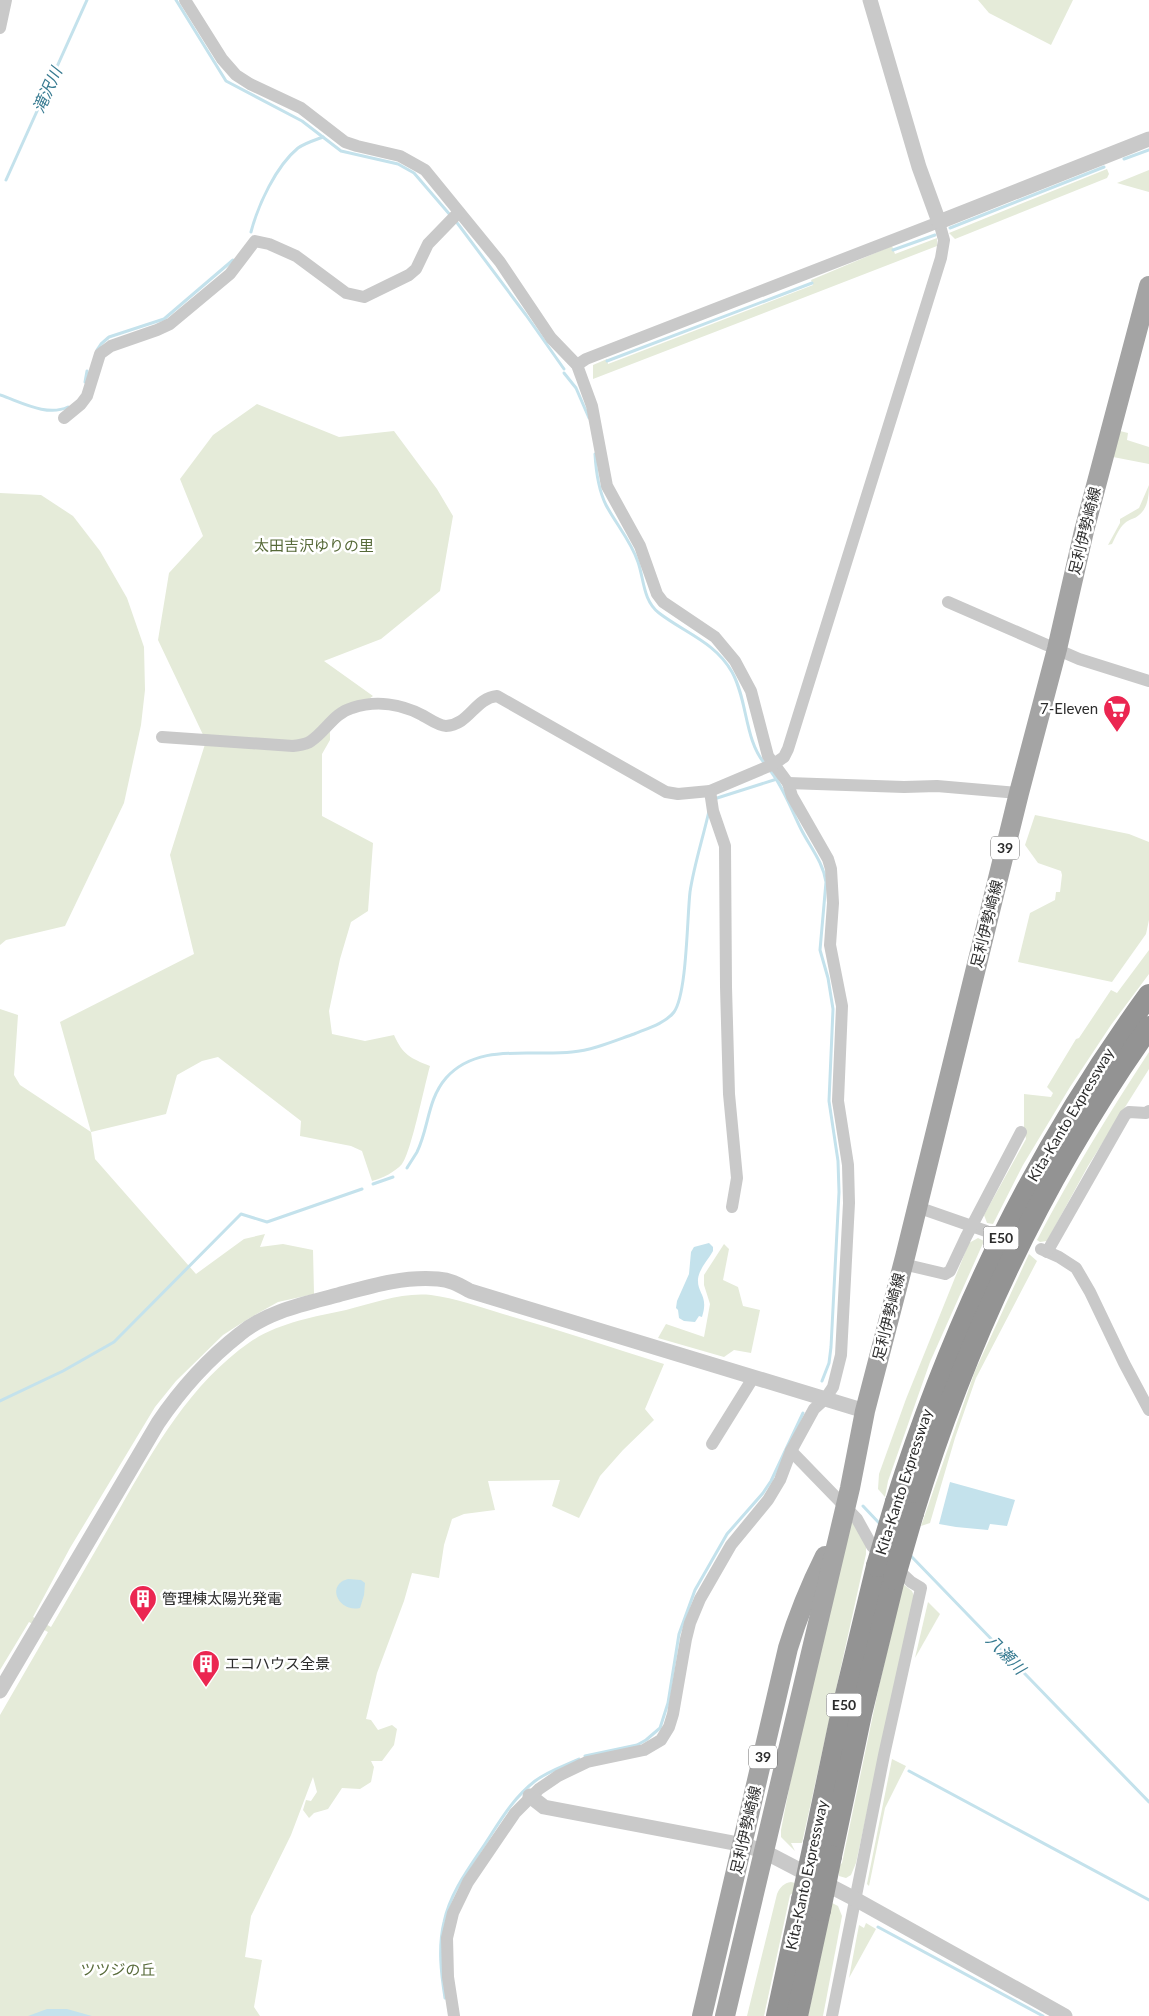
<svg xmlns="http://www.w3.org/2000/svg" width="1149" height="2016" font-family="Lato,'Noto Sans JP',sans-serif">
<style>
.green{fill:#e5ebd9}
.water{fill:#c4e2ec}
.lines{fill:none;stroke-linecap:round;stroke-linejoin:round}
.stream{stroke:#c4e2ec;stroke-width:3}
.minor{stroke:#c9c9c9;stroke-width:12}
.tertiary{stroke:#c9c9c9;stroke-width:15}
.primary{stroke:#a4a4a4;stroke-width:20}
.motorway{stroke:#939393;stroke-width:22}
.motorway-bridge{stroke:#939393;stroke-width:22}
.labels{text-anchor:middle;stroke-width:5;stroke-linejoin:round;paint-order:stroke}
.shield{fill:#fff;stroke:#6b6b6b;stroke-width:1}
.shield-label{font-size:14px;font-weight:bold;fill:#2c2c2c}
.street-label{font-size:15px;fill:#2c2c2c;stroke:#fff}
.park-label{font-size:15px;fill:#566938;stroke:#fff}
.poi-label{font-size:15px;fill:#2c2c2c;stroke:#fff;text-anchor:start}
.water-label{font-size:16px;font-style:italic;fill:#387b91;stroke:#fff}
</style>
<rect width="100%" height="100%" fill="#fff"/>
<!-- green -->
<g class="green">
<path d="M978 0H1073L1051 45 989 13Z"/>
<path d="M1107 169 1109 174 1107 178 955 239 949 233Z"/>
<path d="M1149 170V192L1117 183Z"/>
<path d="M937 238V246L593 379V365L607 359 608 364 813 285 811 280 892 246 895 254Z"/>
<path d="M257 404 339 437 394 431 437 489 453 516 440 591 381 639 324 661 373 696 330 728V740L322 754V816L373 843 368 911 351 922 340 959 329 1011 332 1034 365 1041 394 1035C403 1055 410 1058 430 1066 425 1083 411 1153 402 1164 395 1172 383 1178 372 1181L362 1151 351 1146 300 1136 301 1121 218 1057 202 1061 177 1075 166 1114 91 1132 95 1159 196 1274 244 1239 265 1234 260 1247 283 1244 313 1250 314 1294 278 1302 248 1319 223 1335 176 1381 155 1407 70 1548 33 1617 51 1627C74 1588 97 1548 120 1508 155 1447 190 1384 250 1342 278 1323 313 1317 346 1310 373 1303 403 1292 431 1295 455 1298 480 1307 503 1314 557 1329 611 1347 664 1364L645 1409 654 1420 623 1450 600 1476 579 1518 552 1506 560 1480 488 1481 495 1510 464 1514 452 1519 444 1545 439 1578 412 1573 404 1601 377 1673 366 1719 371 1720 378 1730 392 1725 397 1729 394 1745 382 1761H371L374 1767 371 1782 360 1789 342 1788 328 1809 314 1813 309 1818 303 1810 306 1800 311 1801 317 1792 313 1777 291 1835 251 1916 245 1957 262 1960 254 2007 260 2016H0V1715L48 1632 29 1622 0 1670V1009L18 1015 14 1075 20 1085 91 1132 60 1022 194 954 170 855 206 741 158 640 169 573 203 536 180 479 213 435Z"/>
<path d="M1120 431 1128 433 1127 440 1149 447V464L1113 457Z"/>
<path d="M1149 485C1149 495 1148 508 1139 515 1135 519 1129 519 1125 523 1119 528 1116 536 1112 544L1108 545 1120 523V519L1139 508Z"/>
<path d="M0 493 41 495 73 516 100 551 127 598 144 647 145 690 141 725 124 803 65 926 6 940 0 945Z"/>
<path d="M1035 815 1129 834 1149 842V920L1146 934 1112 982 1018 962 1030 913 1055 900 1056 892H1060L1062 875 1061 871 1038 863 1025 845Z"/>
<path d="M1149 950V974L1111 1025 1070 1087 1023 1165 993 1224 987 1223 984 1215 1026 1139 1024 1130V1094L1051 1097 1053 1093 1047 1087 1076 1039 1079 1038 1111 990 1117 993Z"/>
<path d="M1149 1052V1069L1088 1166 1047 1241 1040 1242 1037 1240C1071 1175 1109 1113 1149 1052Z"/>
<path d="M978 1238 984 1241 930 1362 888 1481 885 1497 878 1489 879 1474 906 1399 969 1243Z"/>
<path d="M724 1244 729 1249 723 1280 738 1287 743 1306 760 1310 751 1353 734 1350 724 1357 658 1338 666 1324 704 1337 710 1304 704 1285V1275Z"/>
<path d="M1029 1254 1037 1261 976 1378 955 1438 930 1523 921 1526 975 1371Z"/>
<path d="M850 1520 854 1522 866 1546V1554L802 1843H791L795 1851 781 1837V1830L797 1748Z"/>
<path d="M903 1584 912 1591 914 1596 856 1863 851 1875 846 1878 839 1876V1866L842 1863 879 1686Z"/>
<path d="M928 1602 940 1614 915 1658Z"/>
<path d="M892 1759 906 1766 885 1808 869 1886 867 1884Z"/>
<path d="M791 1882 795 1883 793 1893 790 1895 764 2016H747L777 1894C780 1887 784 1883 791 1882Z"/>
<path d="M832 1903 838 1906 842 1916 823 2016H808Z"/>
<path d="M866 1923 876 1929 849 1978 859 1925 864 1928Z"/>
</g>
<!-- water -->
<g class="water">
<path d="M709 1243 713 1247V1251C708 1260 699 1269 698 1279 697 1294 709 1295 702 1317L699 1316 695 1322 684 1321 679 1318 678 1310 676 1308 677 1301 689 1274 691 1252 694 1247Z"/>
<path d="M950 1482 1015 1500 1007 1526 990 1524 988 1530 956 1527 939 1524Z"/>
<path d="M348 1579 361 1580 365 1583 364 1595 360 1608C339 1613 325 1585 348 1579Z"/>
<path d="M47 2009H67L92 2016H28Z"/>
</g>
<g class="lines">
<!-- stream -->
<g class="stream">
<path d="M176 0 226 81 302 121 341 151 398 164 414 173 451 216"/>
<path d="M1124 159 1149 150"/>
<path d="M6 180 87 0"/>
<path d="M455 220 526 315 564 369"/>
<path d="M950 228 1104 167"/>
<path d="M251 232C258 205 276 166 298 148 305 143 315 140 323 137"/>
<path d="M893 250 935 235"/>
<path d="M97 350 101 344 109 337 164 319 233 260"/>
<path d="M607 361 812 283"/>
<path d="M564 373 576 388 589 418"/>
<path d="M85 382 87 371"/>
<path d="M0 395C21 402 47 417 68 407"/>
<path d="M595 454C596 472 598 489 606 505 616 524 631 541 638 562 644 579 643 601 659 613 685 633 715 642 732 672 748 701 744 739 765 764"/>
<path d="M769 769C783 786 791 809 801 829 810 847 823 862 826 882L820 950 828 978 833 1009 829 1101 838 1161 839 1192 831 1347 829 1363 822 1381"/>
<path d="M714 799 777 779"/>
<path d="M407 1168C410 1163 414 1157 417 1152 429 1128 427 1100 446 1078 478 1042 530 1057 572 1052 593 1050 614 1041 634 1034 646 1029 666 1023 674 1012 687 994 687 918 690 892 694 865 703 838 709 811"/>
<path d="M373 1184 393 1177"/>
<path d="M0 1401 63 1371 114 1342 241 1214 267 1222 362 1189"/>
<path d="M863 1506 880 1524"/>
<path d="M910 1555 1149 1802"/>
<path d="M585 1756 637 1745 646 1740 660 1728 668 1703 679 1634 695 1590 727 1534 763 1493 771 1481 803 1413"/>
<path d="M909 1771 1149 1900"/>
<path d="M878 1927 1043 2016"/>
<path d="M445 1998C441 1973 438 1947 444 1922 450 1893 469 1868 485 1844 500 1821 513 1798 535 1781 548 1771 564 1766 579 1759"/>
</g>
<!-- minor -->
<g class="minor">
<path d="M185 0 222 59 236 75 250 84 301 108 345 142 357 146 400 156 425 170 500 262 551 338 577 365 592 406 607 486 640 546 657 594 663 602 715 637 735 661 751 691 768 756 788 783 792 796 828 859 831 869 833 903 830 945 842 1006 838 1101 848 1165 849 1203 841 1355 833 1387 825 1399 814 1409 791 1451 780 1480 768 1500 731 1545 700 1599 690 1623 686 1639 673 1714 669 1727 661 1740 644 1750 587 1762 558 1776 539 1789 515 1813 468 1882 453 1913 447 1938 448 1977 454 2016"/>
<path d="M0 28 6 0"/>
<path d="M64 418 81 404 87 396 100 354 111 346 157 330 170 324 230 274 255 241 269 244 296 256 346 293 364 297 409 275 416 269 428 244 459 212"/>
<path d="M948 602 1079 659 1149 681"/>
<path d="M162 737 293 746C299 745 306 745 311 741 326 731 334 713 352 708 376 700 401 704 422 715 429 719 439 726 446 726 469 725 475 698 497 696L666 792 678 794 710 791 774 764 784 757 788 749 941 258 944 240 939 222 586 359 577 365"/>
<path d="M788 783 904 787 937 786 1019 793"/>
<path d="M710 791 713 811 725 846 726 987 729 1094 737 1178 732 1207"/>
<path d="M917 1207 986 1231"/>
<path d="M1041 1249 1059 1257 1076 1268 1090 1292 1124 1363 1149 1410"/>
<path d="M1047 1252 1125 1115 1129 1112 1146 1113 1149 1111"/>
<path d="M903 1264 941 1273 945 1274 950 1271 966 1237 1021 1132"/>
<path d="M712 1444 753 1378"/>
<path d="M791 1451 857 1519 872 1546 911 1582 921 1588 884 1755 832 2016"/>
</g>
<!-- tertiary -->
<g class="tertiary">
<path d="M870 0 919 167 939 222 1149 139"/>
<path d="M0 1691 158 1423C181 1389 208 1359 240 1334 268 1311 304 1304 338 1295 371 1286 404 1276 438 1279 451 1280 459 1285 470 1291L865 1411"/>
<path d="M530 1796 544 1807 744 1845 763 1851 855 1899 1065 2016"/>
</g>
<!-- primary -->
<g class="primary">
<path d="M702 2016 788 1648C798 1615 810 1586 825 1556"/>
<path d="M725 2016 850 1488 865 1411 905 1257 1019 793 1057 649 1084 531 1149 286"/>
</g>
<!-- motorway -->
<g class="motorway">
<path d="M896 1502C955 1317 1035 1152 1149 995"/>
<path d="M913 1513C966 1340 1044 1175 1149 1027"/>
<path d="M814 1844 842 1711 877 1566"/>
<path d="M831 1856 861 1714 894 1579"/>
<path d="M777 2016 802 1900"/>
<path d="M797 2016 820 1910"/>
</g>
<!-- motorway-bridge -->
<g class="motorway-bridge">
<path d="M877 1566 896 1502"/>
<path d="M894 1579 913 1513"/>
<path d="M802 1900 814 1844"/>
<path d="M820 1910 831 1856"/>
</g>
</g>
<!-- icons -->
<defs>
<symbol id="supermarket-pin" viewBox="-11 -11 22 30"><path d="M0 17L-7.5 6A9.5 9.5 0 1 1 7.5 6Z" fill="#eb2651" stroke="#fff"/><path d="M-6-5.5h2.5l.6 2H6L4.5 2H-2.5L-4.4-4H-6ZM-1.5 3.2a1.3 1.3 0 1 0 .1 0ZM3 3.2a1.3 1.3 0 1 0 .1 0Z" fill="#fff"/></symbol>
<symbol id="building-pin" viewBox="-11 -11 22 30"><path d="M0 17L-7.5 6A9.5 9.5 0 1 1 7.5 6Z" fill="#eb2651" stroke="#fff"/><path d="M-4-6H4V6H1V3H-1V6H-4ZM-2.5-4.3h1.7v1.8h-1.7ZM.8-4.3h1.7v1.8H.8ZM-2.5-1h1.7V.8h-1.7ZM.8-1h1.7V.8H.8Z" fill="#fff"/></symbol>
</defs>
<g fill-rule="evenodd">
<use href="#supermarket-pin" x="1101" y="693" width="32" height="43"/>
<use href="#building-pin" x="127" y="1583" width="32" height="43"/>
<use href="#building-pin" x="190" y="1648" width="32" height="43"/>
</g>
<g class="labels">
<!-- shield labels -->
<g class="shield">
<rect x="991" y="836.5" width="28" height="23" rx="4"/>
<rect x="983.5" y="1226.5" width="35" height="23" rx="4"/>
<rect x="826.5" y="1693.5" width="35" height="23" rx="4"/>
<rect x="749" y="1745.5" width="28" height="23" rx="4"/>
</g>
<g class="shield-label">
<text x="1005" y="853">39</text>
<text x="1001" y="1243">E50</text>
<text x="844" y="1710">E50</text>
<text x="763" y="1762">39</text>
</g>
<!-- street labels -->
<g class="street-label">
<text transform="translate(1085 531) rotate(-76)" y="5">足利伊勢崎線</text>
<text transform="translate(987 924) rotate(-76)" y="5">足利伊勢崎線</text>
<text transform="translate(1071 1115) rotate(-59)" y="5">Kita-Kanto Expressway</text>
<text transform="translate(889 1317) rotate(-76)" y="5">足利伊勢崎線</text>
<text transform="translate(904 1482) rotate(-72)" y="5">Kita-Kanto Expressway</text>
<text transform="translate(746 1830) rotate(-77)" y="5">足利伊勢崎線</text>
<text transform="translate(807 1875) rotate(-78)" y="5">Kita-Kanto Expressway</text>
</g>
<!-- park labels -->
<g class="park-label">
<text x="314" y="551">太田吉沢ゆりの里</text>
<text x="118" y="1975">ツツジの丘</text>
</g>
<!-- poi labels -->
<g class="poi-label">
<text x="1098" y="714" text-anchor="end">7-Eleven</text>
<text x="162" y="1604">管理棟太陽光発電</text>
<text x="225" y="1669">エコハウス全景</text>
</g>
<!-- water labels -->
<g class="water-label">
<text transform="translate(47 90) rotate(-66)" y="6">滝沢川</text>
<text transform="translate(1006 1654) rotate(46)" y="6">八瀬川</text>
</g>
</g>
</svg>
